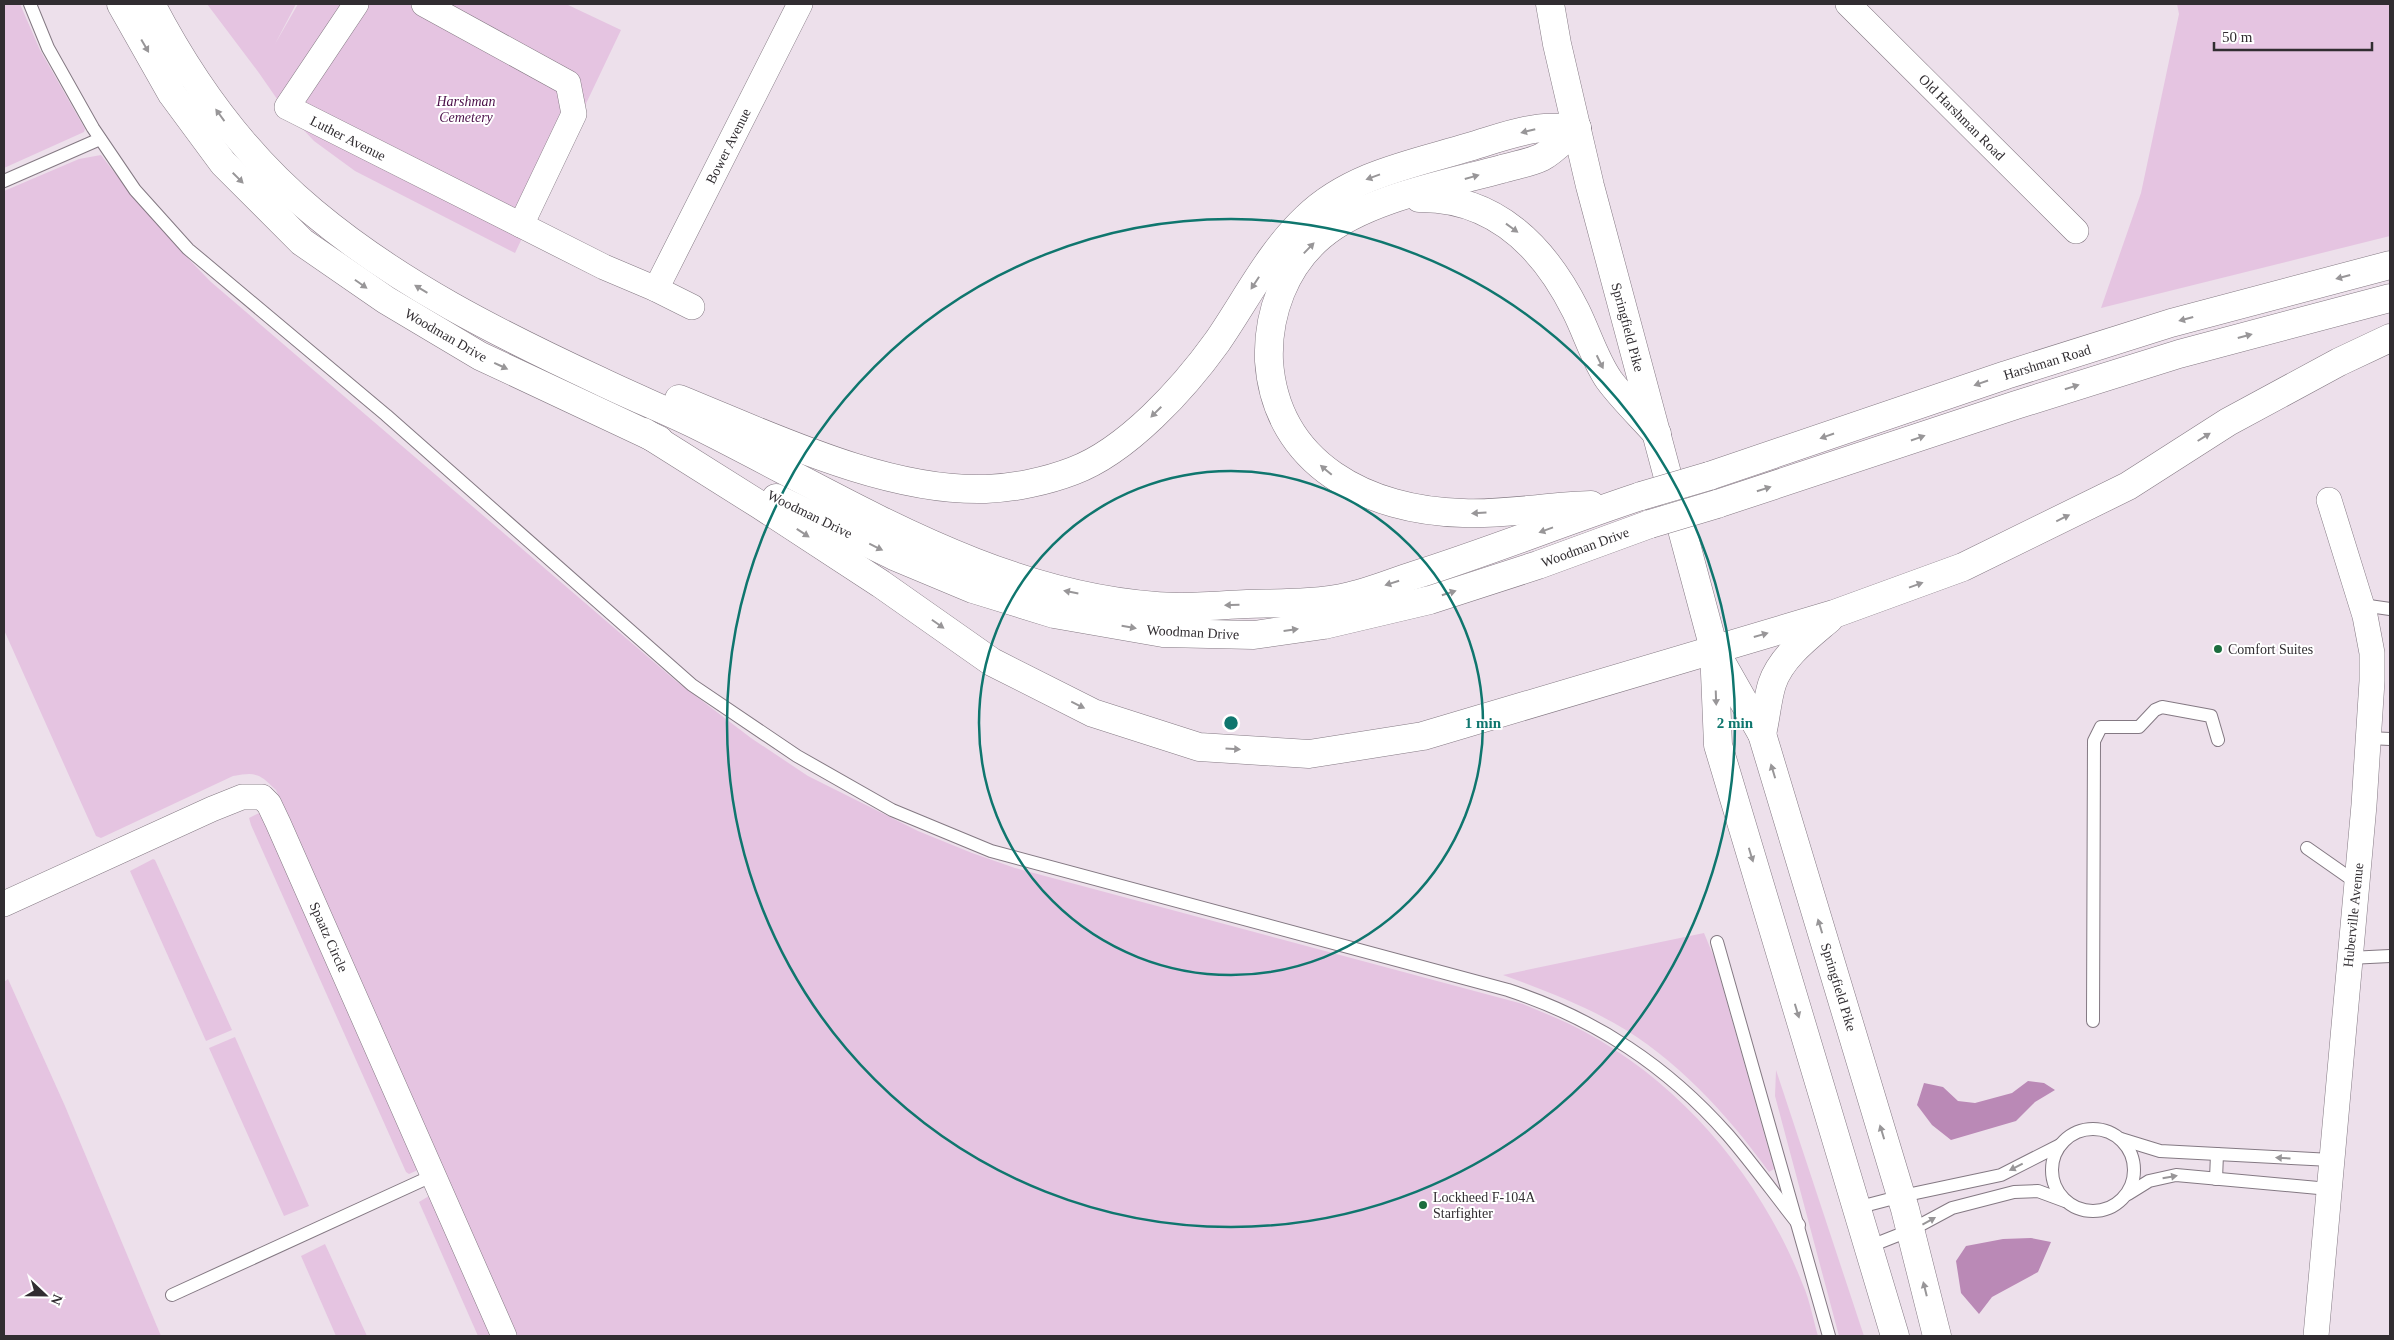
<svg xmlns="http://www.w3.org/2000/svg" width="2394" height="1340" font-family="Georgia,serif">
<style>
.green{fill:#e5c4e1}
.water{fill:#ba89b6}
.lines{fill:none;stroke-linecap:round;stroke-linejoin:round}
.lane-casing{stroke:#847983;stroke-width:14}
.street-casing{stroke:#847983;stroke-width:26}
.secondary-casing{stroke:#847983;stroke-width:29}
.primary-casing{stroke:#847983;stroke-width:29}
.lane{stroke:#fff;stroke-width:12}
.street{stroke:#fff;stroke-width:25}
.secondary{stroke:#fff;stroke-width:28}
.primary{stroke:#fff;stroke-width:28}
.primary-bridge-casing{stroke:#847983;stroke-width:29;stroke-linecap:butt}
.primary-bridge{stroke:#fff;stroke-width:28}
.oneway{fill:#989698}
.ring{fill:none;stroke:#0f766e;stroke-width:2.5}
.poi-dot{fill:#1c6d3e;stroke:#fff;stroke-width:2}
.labels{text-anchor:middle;stroke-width:4;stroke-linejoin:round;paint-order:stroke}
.park-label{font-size:14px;font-style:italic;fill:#4a0e48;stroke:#fff}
.street-label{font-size:14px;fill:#312d31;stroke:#fff}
.poi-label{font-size:14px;fill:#312d31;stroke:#fff;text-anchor:start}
.centre{fill:#0f766e;stroke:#fff;stroke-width:2.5}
.ring-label{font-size:15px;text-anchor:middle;font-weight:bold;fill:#0f766e;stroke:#fff;stroke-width:4;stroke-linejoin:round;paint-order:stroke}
</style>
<rect width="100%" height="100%" fill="#ede0eb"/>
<!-- green -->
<g class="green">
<path d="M4 4H20L40 50 85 129 84 132 4 168Z"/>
<path d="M207 4H296L275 44 298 4H566L621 30 515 253 355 171 314 141 284 109 259 73Z"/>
<path d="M2177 4H2390V236L2101 308 2141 193 2179 14Z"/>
<path d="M101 155C135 200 171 242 211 282L676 681 751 738 808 776 918 831 972 853 1015 868 1523 1004C1544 1013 1565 1021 1585 1032 1685 1086 1762 1180 1803 1285 1810 1301 1813 1319 1818 1336H517L276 790C259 773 256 772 233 776L101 838 96 836 4 630V191L79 159Z"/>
<path d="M259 813 262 815 418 1170 409 1174 406 1172 251 825 249 818Z"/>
<path d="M153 859 155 860 232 1030 206 1041 130 871Z"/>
<path d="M1704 933 1714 957 1774 1169 1769 1172C1728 1115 1676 1058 1614 1023 1578 1003 1541 989 1503 975Z"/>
<path d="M8 979 65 1106 161 1336H4V982Z"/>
<path d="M235 1037 309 1206 284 1216 209 1048Z"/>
<path d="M1776 1070 1864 1336H1839L1775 1096Z"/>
<path d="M429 1196 491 1336H478L419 1202Z"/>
<path d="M325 1244 331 1257 367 1336H336L301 1256Z"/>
</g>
<!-- water -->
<g class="water">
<path d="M2028 1081 2044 1083 2055 1090 2035 1102 2016 1121 1951 1140 1932 1125 1917 1105 1924 1083 1943 1087 1958 1101 1975 1103 2012 1093Z"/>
<path d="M2031 1238 2051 1242 2038 1272 1992 1297 1979 1314 1961 1293 1956 1261 1966 1246 2003 1239Z"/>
</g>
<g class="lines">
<defs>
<g id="lane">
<path d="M30 4 48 48 93 128 135 190 188 249 386 415 692 685 797 756 892 810 991 851 1508 990C1596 1019 1667 1066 1728 1135 1753 1164 1775 1195 1799 1225"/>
<path d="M4 181 100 139"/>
<path d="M2362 605 2390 609"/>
<path d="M2369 738 2390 739"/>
<path d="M2307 848 2357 883"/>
<path d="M1717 942 1829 1336"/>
<path d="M2349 958 2390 956"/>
<path d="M2093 1021 2094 741 2101 727H2139L2155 710 2162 707 2211 716 2218 740"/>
<circle cx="2093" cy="1170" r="41"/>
<path d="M2121 1139 2160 1151 2331 1160"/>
<path d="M2216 1179 2217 1154"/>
<path d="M2128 1194 2149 1181 2176 1175 2329 1189"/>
<path d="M1856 1208 1902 1196 2001 1175 2060 1145"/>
<path d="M1868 1247 1911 1230 1952 1208 2014 1192 2038 1191 2065 1201"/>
<path d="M172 1295 434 1175"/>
</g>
<g id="street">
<path d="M356 4 287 107 604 267 656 289 692 307"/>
<path d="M424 4 568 83 574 114 521 225"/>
<path d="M1848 4 2076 231"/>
<path d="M656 289 800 4"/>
<path d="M4 904 212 809 242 797H262L269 804 278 823 504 1336"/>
<path d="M2316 1336 2364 805 2372 681V653L2365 616 2329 500"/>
</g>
<g id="secondary">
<path d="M1550 4 1557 44 1590 186 1714 649 1718 745 1895 1336"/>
<path d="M1716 653 1762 734 1905 1209 1937 1336"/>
</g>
<g id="primary">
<path d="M121 4 172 94 223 163 302 242 386 300 480 356 659 440"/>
<path d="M151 4C192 83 244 155 313 212 399 284 499 334 600 381 631 396 663 409 694 424 846 499 1002 603 1179 607 1201 607 1224 605 1247 604 1281 603 1317 604 1350 596 1372 591 1393 582 1415 575 1491 551 1565 521 1641 496"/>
<path d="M1577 128C1566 137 1554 151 1542 157 1530 163 1515 165 1502 169 1447 184 1364 199 1321 236 1285 266 1267 314 1269 361 1276 465 1369 511 1463 513 1506 515 1548 506 1591 505"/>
<path d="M1419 198C1495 197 1544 247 1576 311 1587 333 1595 360 1609 380 1623 399 1641 416 1657 434"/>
<path d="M679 399C771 436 885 492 986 489 1014 488 1047 481 1073 471 1127 451 1184 388 1217 342 1246 300 1269 253 1306 218 1350 175 1412 164 1469 147 1490 141 1513 132 1535 129 1548 127 1563 128 1577 128"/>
<path d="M644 432 760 505 881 584 992 662 1093 713 1199 747 1309 754 1423 736 1834 614 1963 567 2128 486 2228 422 2339 362 2390 338"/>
<path d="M1709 476 2006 375 2171 323 2390 265"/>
<path d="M776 498 894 556 973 589 1054 614 1163 633 1254 635 1324 625 1430 600 1538 565 1650 524"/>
<path d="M1717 504 2016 405 2179 354 2390 298"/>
<path d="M1762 734C1766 718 1767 700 1772 684 1781 657 1808 637 1829 619"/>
</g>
</defs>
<!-- lane casing -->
<use href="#lane" class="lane-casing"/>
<!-- street casing -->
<use href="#street" class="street-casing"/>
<!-- secondary casing -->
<use href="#secondary" class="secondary-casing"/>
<!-- primary casing -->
<use href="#primary" class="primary-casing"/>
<!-- lane -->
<use href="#lane" class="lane"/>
<!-- street -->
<use href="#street" class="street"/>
<!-- secondary -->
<use href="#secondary" class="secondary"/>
<!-- primary -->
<use href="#primary" class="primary"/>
<defs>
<g id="primary-bridge">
<path d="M1641 496 1709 476"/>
<path d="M1650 524 1717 504"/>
</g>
</defs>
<!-- primary-bridge casing -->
<use href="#primary-bridge" class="primary-bridge-casing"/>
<!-- primary-bridge -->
<use href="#primary-bridge" class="primary-bridge"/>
</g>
<!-- one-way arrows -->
<defs><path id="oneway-solid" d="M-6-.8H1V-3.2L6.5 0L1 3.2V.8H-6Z" transform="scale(1.25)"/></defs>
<g class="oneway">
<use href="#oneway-solid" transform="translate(145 46) rotate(60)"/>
<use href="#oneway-solid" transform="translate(220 115) rotate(-126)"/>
<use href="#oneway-solid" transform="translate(1528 131) rotate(166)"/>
<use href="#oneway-solid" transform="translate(1373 177) rotate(160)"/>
<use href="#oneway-solid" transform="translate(1472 177) rotate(-16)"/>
<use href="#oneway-solid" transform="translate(238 178) rotate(45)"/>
<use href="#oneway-solid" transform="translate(1512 228) rotate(36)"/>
<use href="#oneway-solid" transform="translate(1309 248) rotate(-46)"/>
<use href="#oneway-solid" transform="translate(2343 277) rotate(165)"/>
<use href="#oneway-solid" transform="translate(1255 283) rotate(123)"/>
<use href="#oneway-solid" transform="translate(361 284) rotate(35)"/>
<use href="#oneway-solid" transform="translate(421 289) rotate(-149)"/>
<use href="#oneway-solid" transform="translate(2186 319) rotate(165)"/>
<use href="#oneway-solid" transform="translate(2245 336) rotate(-15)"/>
<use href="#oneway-solid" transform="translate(1600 362) rotate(64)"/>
<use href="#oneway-solid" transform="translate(501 366) rotate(25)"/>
<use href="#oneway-solid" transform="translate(1981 383) rotate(161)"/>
<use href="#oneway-solid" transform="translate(2072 387) rotate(-17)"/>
<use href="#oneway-solid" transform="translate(1156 412) rotate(135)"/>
<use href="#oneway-solid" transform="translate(1827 436) rotate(161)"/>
<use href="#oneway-solid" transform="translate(2204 437) rotate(-32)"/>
<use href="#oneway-solid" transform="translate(1918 438) rotate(-19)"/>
<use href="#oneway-solid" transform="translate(1326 470) rotate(-140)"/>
<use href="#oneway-solid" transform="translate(1764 489) rotate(-18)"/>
<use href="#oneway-solid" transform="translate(1479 513) rotate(177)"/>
<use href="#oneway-solid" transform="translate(2063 518) rotate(-26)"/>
<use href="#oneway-solid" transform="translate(1546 530) rotate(160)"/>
<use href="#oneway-solid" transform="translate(803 533) rotate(33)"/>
<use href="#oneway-solid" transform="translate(876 547) rotate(26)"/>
<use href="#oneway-solid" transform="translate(1392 583) rotate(162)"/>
<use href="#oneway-solid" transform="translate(1916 585) rotate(-20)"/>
<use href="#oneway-solid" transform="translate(1071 592) rotate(-169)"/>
<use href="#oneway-solid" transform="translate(1449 593) rotate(-18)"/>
<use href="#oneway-solid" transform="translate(1232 605) rotate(178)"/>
<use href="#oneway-solid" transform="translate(938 624) rotate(35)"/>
<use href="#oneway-solid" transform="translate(1129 627) rotate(10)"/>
<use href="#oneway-solid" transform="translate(1291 630) rotate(-8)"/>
<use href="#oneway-solid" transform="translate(1761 635) rotate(-16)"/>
<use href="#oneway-solid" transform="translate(1716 698) rotate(88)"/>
<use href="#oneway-solid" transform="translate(1078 705) rotate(26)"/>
<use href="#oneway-solid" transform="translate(1233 749) rotate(3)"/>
<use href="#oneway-solid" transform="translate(1773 771) rotate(-107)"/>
<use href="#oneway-solid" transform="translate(1751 855) rotate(73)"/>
<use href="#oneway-solid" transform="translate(1820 926) rotate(-107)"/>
<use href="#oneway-solid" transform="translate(1797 1011) rotate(73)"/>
<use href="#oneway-solid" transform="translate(1882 1132) rotate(-107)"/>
<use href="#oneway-solid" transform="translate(2283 1158) rotate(-177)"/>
<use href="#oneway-solid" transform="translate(2016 1167) rotate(153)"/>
<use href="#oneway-solid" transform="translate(2170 1177) rotate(-10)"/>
<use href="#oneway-solid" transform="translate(1929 1221) rotate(-29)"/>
<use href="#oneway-solid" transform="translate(1925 1289) rotate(-104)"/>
</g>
<!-- distance rings -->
<g class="ring">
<circle cx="1231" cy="723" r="252"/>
<circle cx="1231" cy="723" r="504"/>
</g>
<!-- markers -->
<g class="poi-dot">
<circle cx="2218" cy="649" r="5"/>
<circle cx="1423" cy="1205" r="5"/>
</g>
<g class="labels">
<!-- park labels -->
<g class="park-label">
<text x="466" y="106">Harshman<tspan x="466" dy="16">Cemetery</tspan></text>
</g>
<!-- street labels -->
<g class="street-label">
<text transform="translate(1962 117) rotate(45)" y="5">Old Harshman Road</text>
<text transform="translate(348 138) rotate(27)" y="5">Luther Avenue</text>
<text transform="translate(728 146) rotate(-63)" y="5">Bower Avenue</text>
<text transform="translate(1628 327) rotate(75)" y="5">Springfield Pike</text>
<text transform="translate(446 335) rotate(30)" y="5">Woodman Drive</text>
<text transform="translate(2047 362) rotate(-17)" y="5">Harshman Road</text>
<text transform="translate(810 514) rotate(26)" y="5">Woodman Drive</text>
<text transform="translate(1585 547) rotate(-20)" y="5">Woodman Drive</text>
<text transform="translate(1193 632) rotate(3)" y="5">Woodman Drive</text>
<text transform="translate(2353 915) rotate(-84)" y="5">Huberville Avenue</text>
<text transform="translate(329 937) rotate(66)" y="5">Spaatz Circle</text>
<text transform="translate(1839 987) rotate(73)" y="5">Springfield Pike</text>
</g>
<!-- poi labels -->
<g class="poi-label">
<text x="2228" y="654">Comfort Suites</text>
<text x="1433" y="1202">Lockheed F-104A<tspan x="1433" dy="16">Starfighter</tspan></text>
</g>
</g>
<circle cx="1231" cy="723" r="8" class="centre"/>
<g class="ring-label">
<text x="1483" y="728">1 min</text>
<text x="1735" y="728">2 min</text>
</g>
<!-- border -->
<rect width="2394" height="1340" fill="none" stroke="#312d31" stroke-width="10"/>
<!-- north arrow -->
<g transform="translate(45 1295) rotate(112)" stroke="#ffffff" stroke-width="4" paint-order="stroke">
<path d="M0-4L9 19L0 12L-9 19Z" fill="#312d31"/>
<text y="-8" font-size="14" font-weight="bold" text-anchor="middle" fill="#312d31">N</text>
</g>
<!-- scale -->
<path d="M2214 42v8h158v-8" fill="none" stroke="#312d31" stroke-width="2.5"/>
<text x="2222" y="42" font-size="15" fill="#312d31" stroke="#ffffff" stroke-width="4" paint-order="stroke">50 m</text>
</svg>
